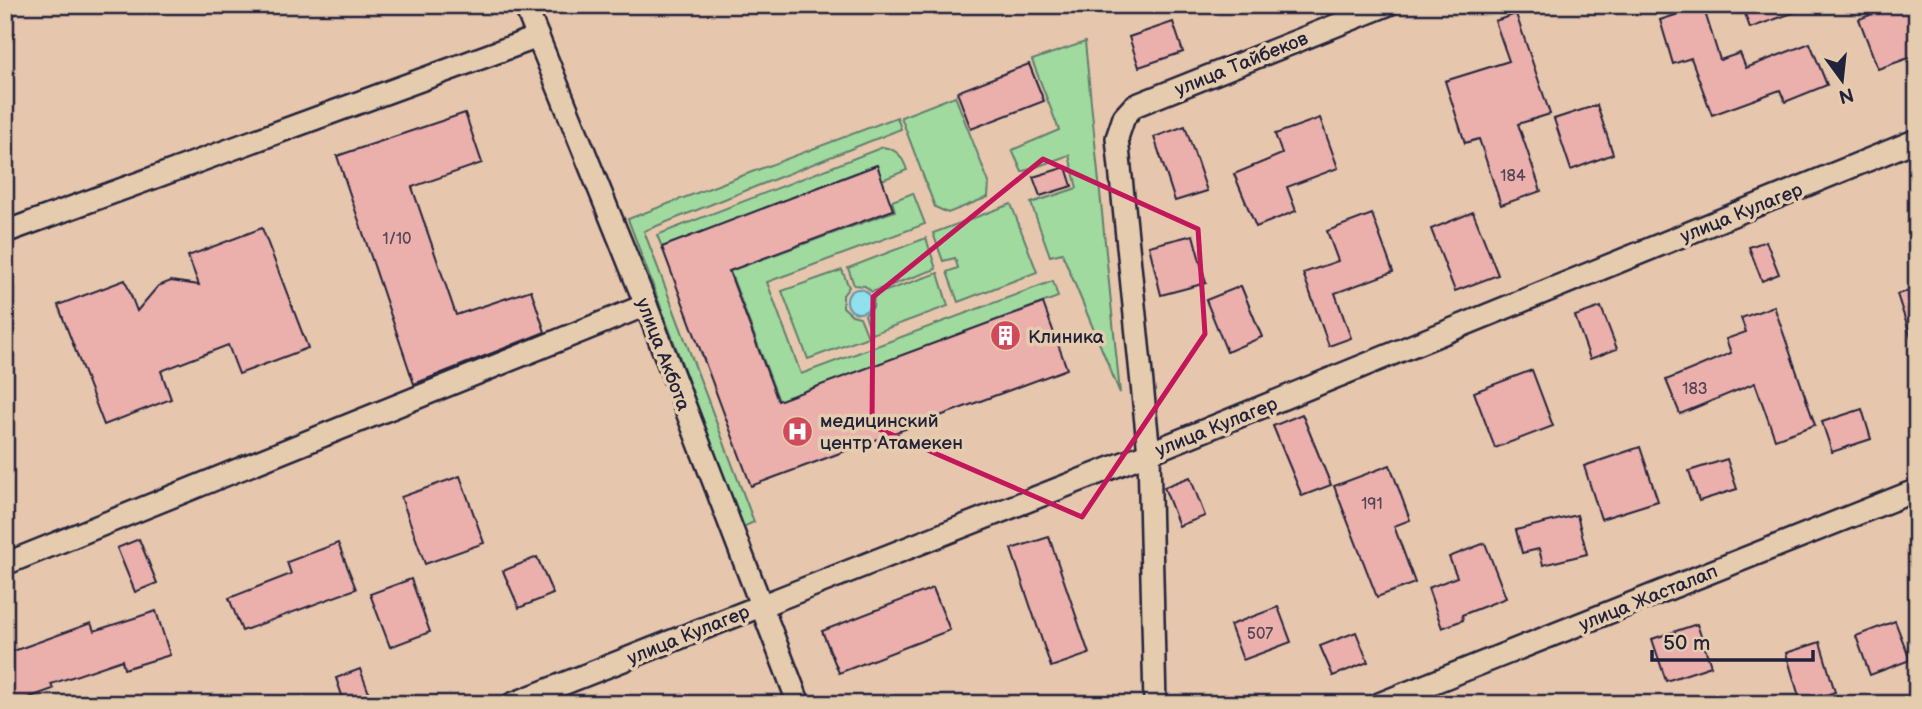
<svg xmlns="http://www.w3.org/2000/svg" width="1922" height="709" font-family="'Balsamiq Sans',sans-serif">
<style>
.green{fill:#a0da9f;stroke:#617e6d;stroke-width:2}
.water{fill:#90e0ee;stroke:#6494a6;stroke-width:2}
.building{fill:#ebafac;stroke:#22223b;stroke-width:2}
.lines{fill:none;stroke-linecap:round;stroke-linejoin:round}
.street-casing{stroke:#22223b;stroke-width:26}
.street{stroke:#e6ccae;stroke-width:21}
.marked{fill:none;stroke:#c2185b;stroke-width:5;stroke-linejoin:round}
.labels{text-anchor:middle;stroke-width:7;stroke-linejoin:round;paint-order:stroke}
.number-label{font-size:16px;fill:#544557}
.street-label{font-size:19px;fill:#22223b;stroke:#e6ccae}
.poi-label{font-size:19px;fill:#22223b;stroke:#e6ccae;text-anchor:start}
</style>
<rect width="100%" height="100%" fill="#e7c6ae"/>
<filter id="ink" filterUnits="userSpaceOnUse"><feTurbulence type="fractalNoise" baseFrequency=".0143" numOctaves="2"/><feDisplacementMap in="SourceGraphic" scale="14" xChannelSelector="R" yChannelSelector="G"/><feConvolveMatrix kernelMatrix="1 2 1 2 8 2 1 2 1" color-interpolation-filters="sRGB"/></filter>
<g filter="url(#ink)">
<!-- green -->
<g class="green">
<path d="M1085 42 1120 393 1062 253 1050 256 1031 203 1077 188 1069 155 1022 172 1012 150 1059 130 1032 60Z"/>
<path d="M955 96 989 183 988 197 948 213 935 207 901 117Z"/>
<path d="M897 117 901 129 644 231 754 522 743 527 628 219Z"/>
<path d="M883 147C898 150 902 156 907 170L882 180 876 165 662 247 657 235Z"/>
<path d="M913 193 925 224 767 282 801 374 1053 281 1058 297 779 401 730 271 895 211 892 201Z"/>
<path d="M1011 204 1037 272 958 302 947 272 958 268 955 258 943 261 933 233Z"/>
<path d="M926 238 936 269 872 292 865 286 854 285 848 268Z"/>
<path d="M842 270 849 287 843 295V307L852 315 860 317 868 337 808 359 782 291Z"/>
<path d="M938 273 948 306 872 334 865 315 873 307 874 295Z"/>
</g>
<!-- water -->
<circle class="water" cx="859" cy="301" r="12"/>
<!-- building -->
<g class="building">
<path d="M1742 5H1806L1807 8 1750 28Z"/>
<path d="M1897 5H1905L1917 38V55L1878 69 1859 19Z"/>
<path d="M1703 6 1720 60 1740 53 1746 68 1810 43 1827 85 1785 102 1780 90 1712 115 1691 58 1673 64 1660 20Z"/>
<path d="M1516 14 1550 114 1518 124 1541 191 1501 205 1479 139 1465 143 1445 81 1509 61 1495 21Z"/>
<path d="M1173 22 1183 52 1139 67 1129 37Z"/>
<path d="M1029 64 1044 101 971 129 957 92Z"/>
<path d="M1597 105 1613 154 1571 170 1554 119Z"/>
<path d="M465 113 482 163 412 187 456 315 531 290 545 332 414 384 337 156Z"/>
<path d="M1320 118 1338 168 1287 187 1296 211 1256 227 1234 174 1282 154 1275 134Z"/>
<path d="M1185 126 1207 191 1175 201 1154 137Z"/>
<path d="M877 165 893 210 729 271 778 401 1043 303 1067 369 751 486 662 247Z"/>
<path d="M1066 167 1072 186 1040 196 1033 177Z"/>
<path d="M1473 212 1498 275 1455 291 1431 229Z"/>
<path d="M1372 214 1393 272 1335 293 1351 338 1329 346 1303 273 1338 261 1327 231Z"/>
<path d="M262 228 308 348 239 374 228 345 161 371 171 399 104 425 58 305 125 280 137 311 158 286 171 281 199 285 188 256Z"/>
<path d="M1193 235 1206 283 1161 295 1149 246Z"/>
<path d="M1766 241 1779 274 1762 281 1749 247Z"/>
<path d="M1241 286 1262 337 1227 352 1206 300Z"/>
<path d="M1917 289V343L1913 344 1897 294Z"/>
<path d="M1774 306 1815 425 1775 439 1755 383 1680 414 1666 380 1731 353 1726 339 1746 332 1741 318Z"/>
<path d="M1601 307 1617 349 1590 359 1575 316Z"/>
<path d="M1532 370 1553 426 1495 448 1474 392Z"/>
<path d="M1862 409 1871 439 1832 452 1822 422Z"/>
<path d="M1302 414 1331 485 1302 496 1273 426Z"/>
<path d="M1640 447 1658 501 1601 519 1584 466Z"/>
<path d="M1727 459 1737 489 1699 501 1689 471Z"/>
<path d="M1390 465 1410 520 1394 526 1415 583 1377 597 1334 486Z"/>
<path d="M460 476 484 543 425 564 401 497Z"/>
<path d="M1190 477 1205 516 1179 526 1164 487Z"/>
<path d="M1577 515 1587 554 1543 565 1539 549 1522 553 1516 530Z"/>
<path d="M1049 537 1089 654 1051 667 1011 549Z"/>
<path d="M139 539 157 583 135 592 117 548Z"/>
<path d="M338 543 356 589 242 631 229 598 291 574 287 562Z"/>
<path d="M1485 543 1506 598 1462 615 1463 620 1442 628 1428 588 1457 577 1449 557Z"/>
<path d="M537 557 553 594 519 608 503 571Z"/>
<path d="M411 579 430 632 390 647 370 594Z"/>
<path d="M933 588 950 630 839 673 822 631Z"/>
<path d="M1278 607 1291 642 1243 660 1230 625Z"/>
<path d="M156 611 170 655 124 669 122 660 51 684 53 689 11 704 5 688V654L91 623 94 631Z"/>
<path d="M1895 621 1910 660 1870 675 1856 636Z"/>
<path d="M1697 624 1711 666 1666 681 1652 639Z"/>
<path d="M1356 632 1368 662 1333 676 1320 646Z"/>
<path d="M1820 642 1835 692 1801 703 1786 653Z"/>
<path d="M360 669 373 704H345L336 678Z"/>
</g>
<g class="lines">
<defs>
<g id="street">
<path d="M525 5 646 305 799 704"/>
<path d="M5 232 538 37"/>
<path d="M5 564 646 305"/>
<path d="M512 704 1149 453 1917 140"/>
<path d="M1155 704 1149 453 1117 138 1124 117 1134 106 1387 5"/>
<path d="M1379 704 1917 490"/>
</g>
</defs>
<!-- street casing -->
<use href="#street" class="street-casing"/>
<!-- street -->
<use href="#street" class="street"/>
</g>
</g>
<!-- marked area -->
<path class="marked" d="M1043 159 1198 229 1205 334 1082 517 872 426 873 297Z"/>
<!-- icons -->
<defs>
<symbol id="building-disc" viewBox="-11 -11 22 22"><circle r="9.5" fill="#d1495b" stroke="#e6ccae"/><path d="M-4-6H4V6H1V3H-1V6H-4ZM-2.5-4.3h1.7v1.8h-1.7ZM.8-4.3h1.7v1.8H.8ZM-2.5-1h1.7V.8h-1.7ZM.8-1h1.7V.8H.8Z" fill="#fff"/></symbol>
<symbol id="hospital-disc" viewBox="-11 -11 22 22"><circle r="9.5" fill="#d1495b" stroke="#e6ccae"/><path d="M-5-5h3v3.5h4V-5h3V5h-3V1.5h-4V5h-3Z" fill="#fff"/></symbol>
</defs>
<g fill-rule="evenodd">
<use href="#building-disc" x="988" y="318" width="35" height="35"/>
<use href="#hospital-disc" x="780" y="414" width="35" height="35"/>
</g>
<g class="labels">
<!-- number labels -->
<g class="number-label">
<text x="1513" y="181">184</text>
<text x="397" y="244">1/10</text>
<text x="1695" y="394">183</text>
<text x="1372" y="509">191</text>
<text x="1260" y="639">507</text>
</g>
<!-- street labels -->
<g class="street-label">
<text transform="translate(1241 63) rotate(-22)" y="7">улица Тайбеков</text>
<text transform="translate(1741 212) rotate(-22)" y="7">улица Кулагер</text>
<text transform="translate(664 354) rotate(69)" y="7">улица Акбота</text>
<text transform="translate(1216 426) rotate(-22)" y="7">улица Кулагер</text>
<text transform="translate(1648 597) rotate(-22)" y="7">улица Жасталап</text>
<text transform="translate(688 634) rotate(-22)" y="7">улица Кулагер</text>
</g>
<!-- poi labels -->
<g class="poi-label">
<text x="1028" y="343">Клиника</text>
<text x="820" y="427">медицинский<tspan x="820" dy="22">центр Атамекен</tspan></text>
</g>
</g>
<!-- margin -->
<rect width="1922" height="709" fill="none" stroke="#e6ccae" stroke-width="28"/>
<rect x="14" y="14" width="1894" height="681" fill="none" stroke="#22223b" stroke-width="2.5" filter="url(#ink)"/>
<!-- north arrow -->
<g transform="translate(1842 80) rotate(165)" stroke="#e6ccae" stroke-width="5" paint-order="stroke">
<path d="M0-5L12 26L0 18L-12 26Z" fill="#22223b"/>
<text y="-10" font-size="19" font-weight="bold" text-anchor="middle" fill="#22223b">N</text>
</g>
<!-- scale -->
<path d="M1652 650v10h161v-10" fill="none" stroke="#22223b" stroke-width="3.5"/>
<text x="1663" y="650" font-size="21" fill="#22223b" stroke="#e6ccae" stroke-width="5" paint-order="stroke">50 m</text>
</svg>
